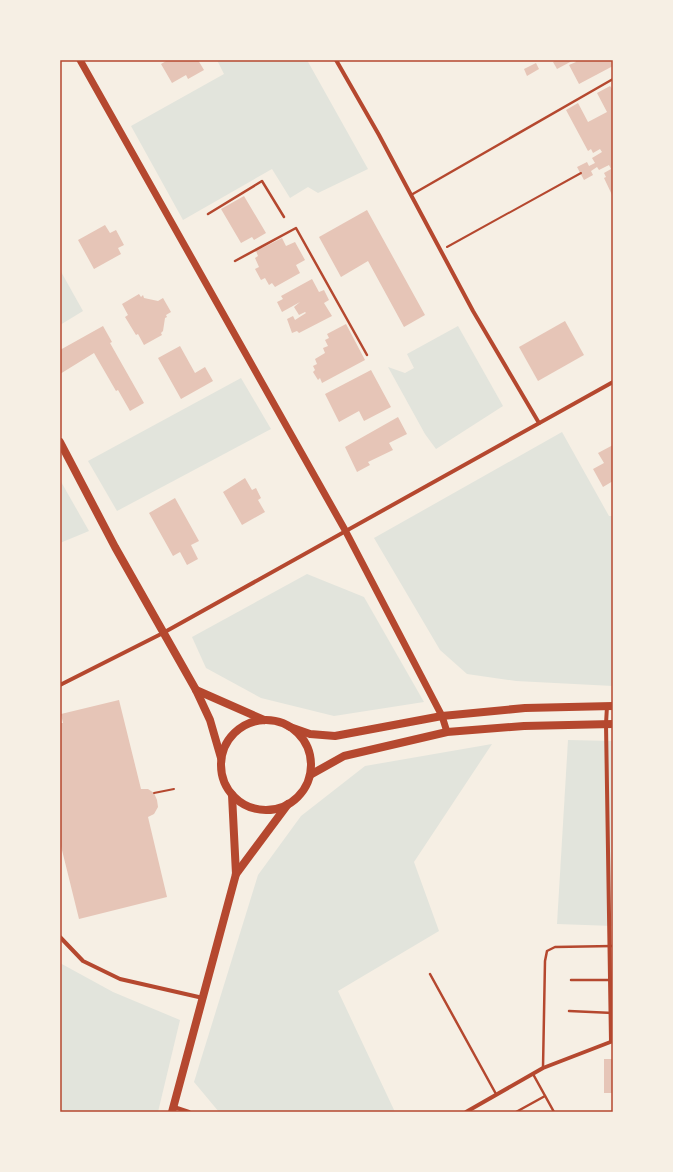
<svg xmlns="http://www.w3.org/2000/svg" width="673" height="1172" font-family="'Fira Sans Condensed',sans-serif">
<style>
.green{fill:#e2e4dc}
.building{fill:#e6c5b7}
.lines{fill:none;stroke-linecap:round;stroke-linejoin:round}
.path{stroke:#b5482f;stroke-width:2}
.service{stroke:#b5482f;stroke-width:2.5}
.minor{stroke:#b5482f;stroke-width:4}
.tertiary{stroke:#b5482f;stroke-width:7}
.secondary{stroke:#b5482f;stroke-width:8}
.primary{stroke:#b5482f;stroke-width:8}
.neatline{fill:none;stroke:#b5482f;stroke-width:1.5}
</style>
<rect width="100%" height="100%" fill="#f6efe4"/>
<!-- green -->
<g class="green">
<path d="M217 60H307L368 169 318 193 308 187 290 198 272 169 183 220 131 126 224 74Z"/>
<path d="M60 270 83 311 60 325Z"/>
<path d="M458 326 503 406 436 449 425 434 388 367 405 373 414 368 407 354Z"/>
<path d="M241 378 271 429 117 511 88 461Z"/>
<path d="M562 432 609 516H613V686L516 681 467 674 440 650 374 538Z"/>
<path d="M60 480 89 531 60 543Z"/>
<path d="M307 574 364 597 424 702 334 716 261 698 206 668 192 637Z"/>
<path d="M568 740 613 741V926L557 924Z"/>
<path d="M492 744 414 862 439 931 338 991 395 1112H219L194 1082 258 875 301 816 365 766Z"/>
<path d="M60 963 113 992 180 1020 158 1112H60Z"/>
</g>
<!-- building -->
<g class="building">
<path d="M168 60H198L204 70 188 79 186 75 172 83 161 64Z"/>
<path d="M556 60H572V61L557 69 553 62Z"/>
<path d="M575 60H612L613 66 579 84 569 65 576 62Z"/>
<path d="M536 63 539 69 527 76 524 69Z"/>
<path d="M610 86 613 90V197L604 178 606 177 604 173 611 169 609 165 599 170 597 167 591 171 593 175 584 180 577 167 587 162 589 166 595 163 592 158 602 152 600 149 593 153 591 149 588 151 566 110 578 103 588 122 607 112 597 93Z"/>
<path d="M244 196 266 233 254 240 252 237 241 243 221 209Z"/>
<path d="M367 210 425 315 404 327 368 261 341 277 319 237Z"/>
<path d="M105 225 110 233 116 230 124 245 118 248 121 254 94 269 78 240Z"/>
<path d="M282 238 286 246 295 242 305 260 296 265 300 273 275 287 272 283 269 285 265 278 261 280 255 269 259 267 255 258 258 256 256 251Z"/>
<path d="M312 279 319 292 324 290 329 300 324 303 332 316 299 333 297 331 292 333 287 319 293 316 295 320 306 313 305 312 299 315 294 307 300 302 282 312 277 302 283 299 281 296Z"/>
<path d="M139 294 141 297 143 295 144 298 158 301 163 298 171 312 166 315 167 317 165 318 163 331 161 333 162 335 144 345 138 334 136 335 125 317 128 315 122 304Z"/>
<path d="M565 321 584 355 538 381 519 347Z"/>
<path d="M346 324 365 360 322 383 320 378 318 380 313 372 315 370 313 366 317 364 315 359 325 353 323 348 328 346 325 340 329 338 327 334Z"/>
<path d="M103 326 112 342 110 343 144 403 130 411 118 390 116 391 94 353 60 374V350Z"/>
<path d="M180 346 195 373 205 367 213 381 181 399 158 358Z"/>
<path d="M371 370 391 407 364 421 359 411 339 422 325 394Z"/>
<path d="M398 417 407 434 389 443 393 450 368 462 370 465 357 472 345 447Z"/>
<path d="M613 445V481L603 487 593 469 604 463 598 453Z"/>
<path d="M245 478 252 490 256 488 261 498 258 500 265 512 242 525 223 492Z"/>
<path d="M175 498 199 541 191 545 198 559 187 565 180 552 173 556 149 513Z"/>
<path d="M119 700 141 789H148L154 793 157 800 158 807 154 814 148 817 167 897 79 919 60 842V723H63L61 714Z"/>
<rect x="604" y="1059" width="9" height="34"/>
</g>
<g class="lines">
<!-- path -->
<g class="path">
<path d="M447 247 581 173"/>
<path d="M154 793 174 789"/>
</g>
<!-- service -->
<g class="service">
<path d="M411 195 613 79"/>
<path d="M208 214 262 181 284 217"/>
<path d="M235 261 296 228 367 355"/>
<path d="M430 974 496 1094"/>
<path d="M571 980H613"/>
<path d="M569 1011 613 1013"/>
<path d="M543 1068 545 961 547 951 555 947 613 946"/>
<path d="M533 1074 554 1112"/>
<path d="M516 1112 545 1096"/>
</g>
<!-- minor -->
<g class="minor">
<path d="M336 60 379 135 473 311 539 423"/>
<path d="M60 685 163 633 613 382"/>
<path d="M607 706 606 724 611 1041"/>
<path d="M60 937 83 961 120 979 203 998"/>
<path d="M174 1107 189 1112"/>
<path d="M466 1112 543 1068 613 1041"/>
</g>
<!-- tertiary -->
<path class="tertiary" d="M80 60 345 530 442 716 447 732"/>
<!-- secondary -->
<g class="secondary">
<path d="M60 442 115 547 196 690 210 720 221 758"/>
<path d="M196 690 264 720"/>
</g>
<!-- primary -->
<g class="primary">
<circle cx="266" cy="765" r="45"/>
<path d="M290 727 310 734 335 736 442 716 525 708 613 706"/>
<path d="M310 775 344 756 447 732 524 726 613 724"/>
<path d="M236 874 288 804"/>
<path d="M172 1112 236 874 232 795"/>
</g>
</g>
<!-- border -->
<rect width="673" height="1172" fill="none" stroke="#f6efe4" stroke-width="122"/>
<rect x="61" y="61" width="551" height="1050" class="neatline"/>
</svg>
